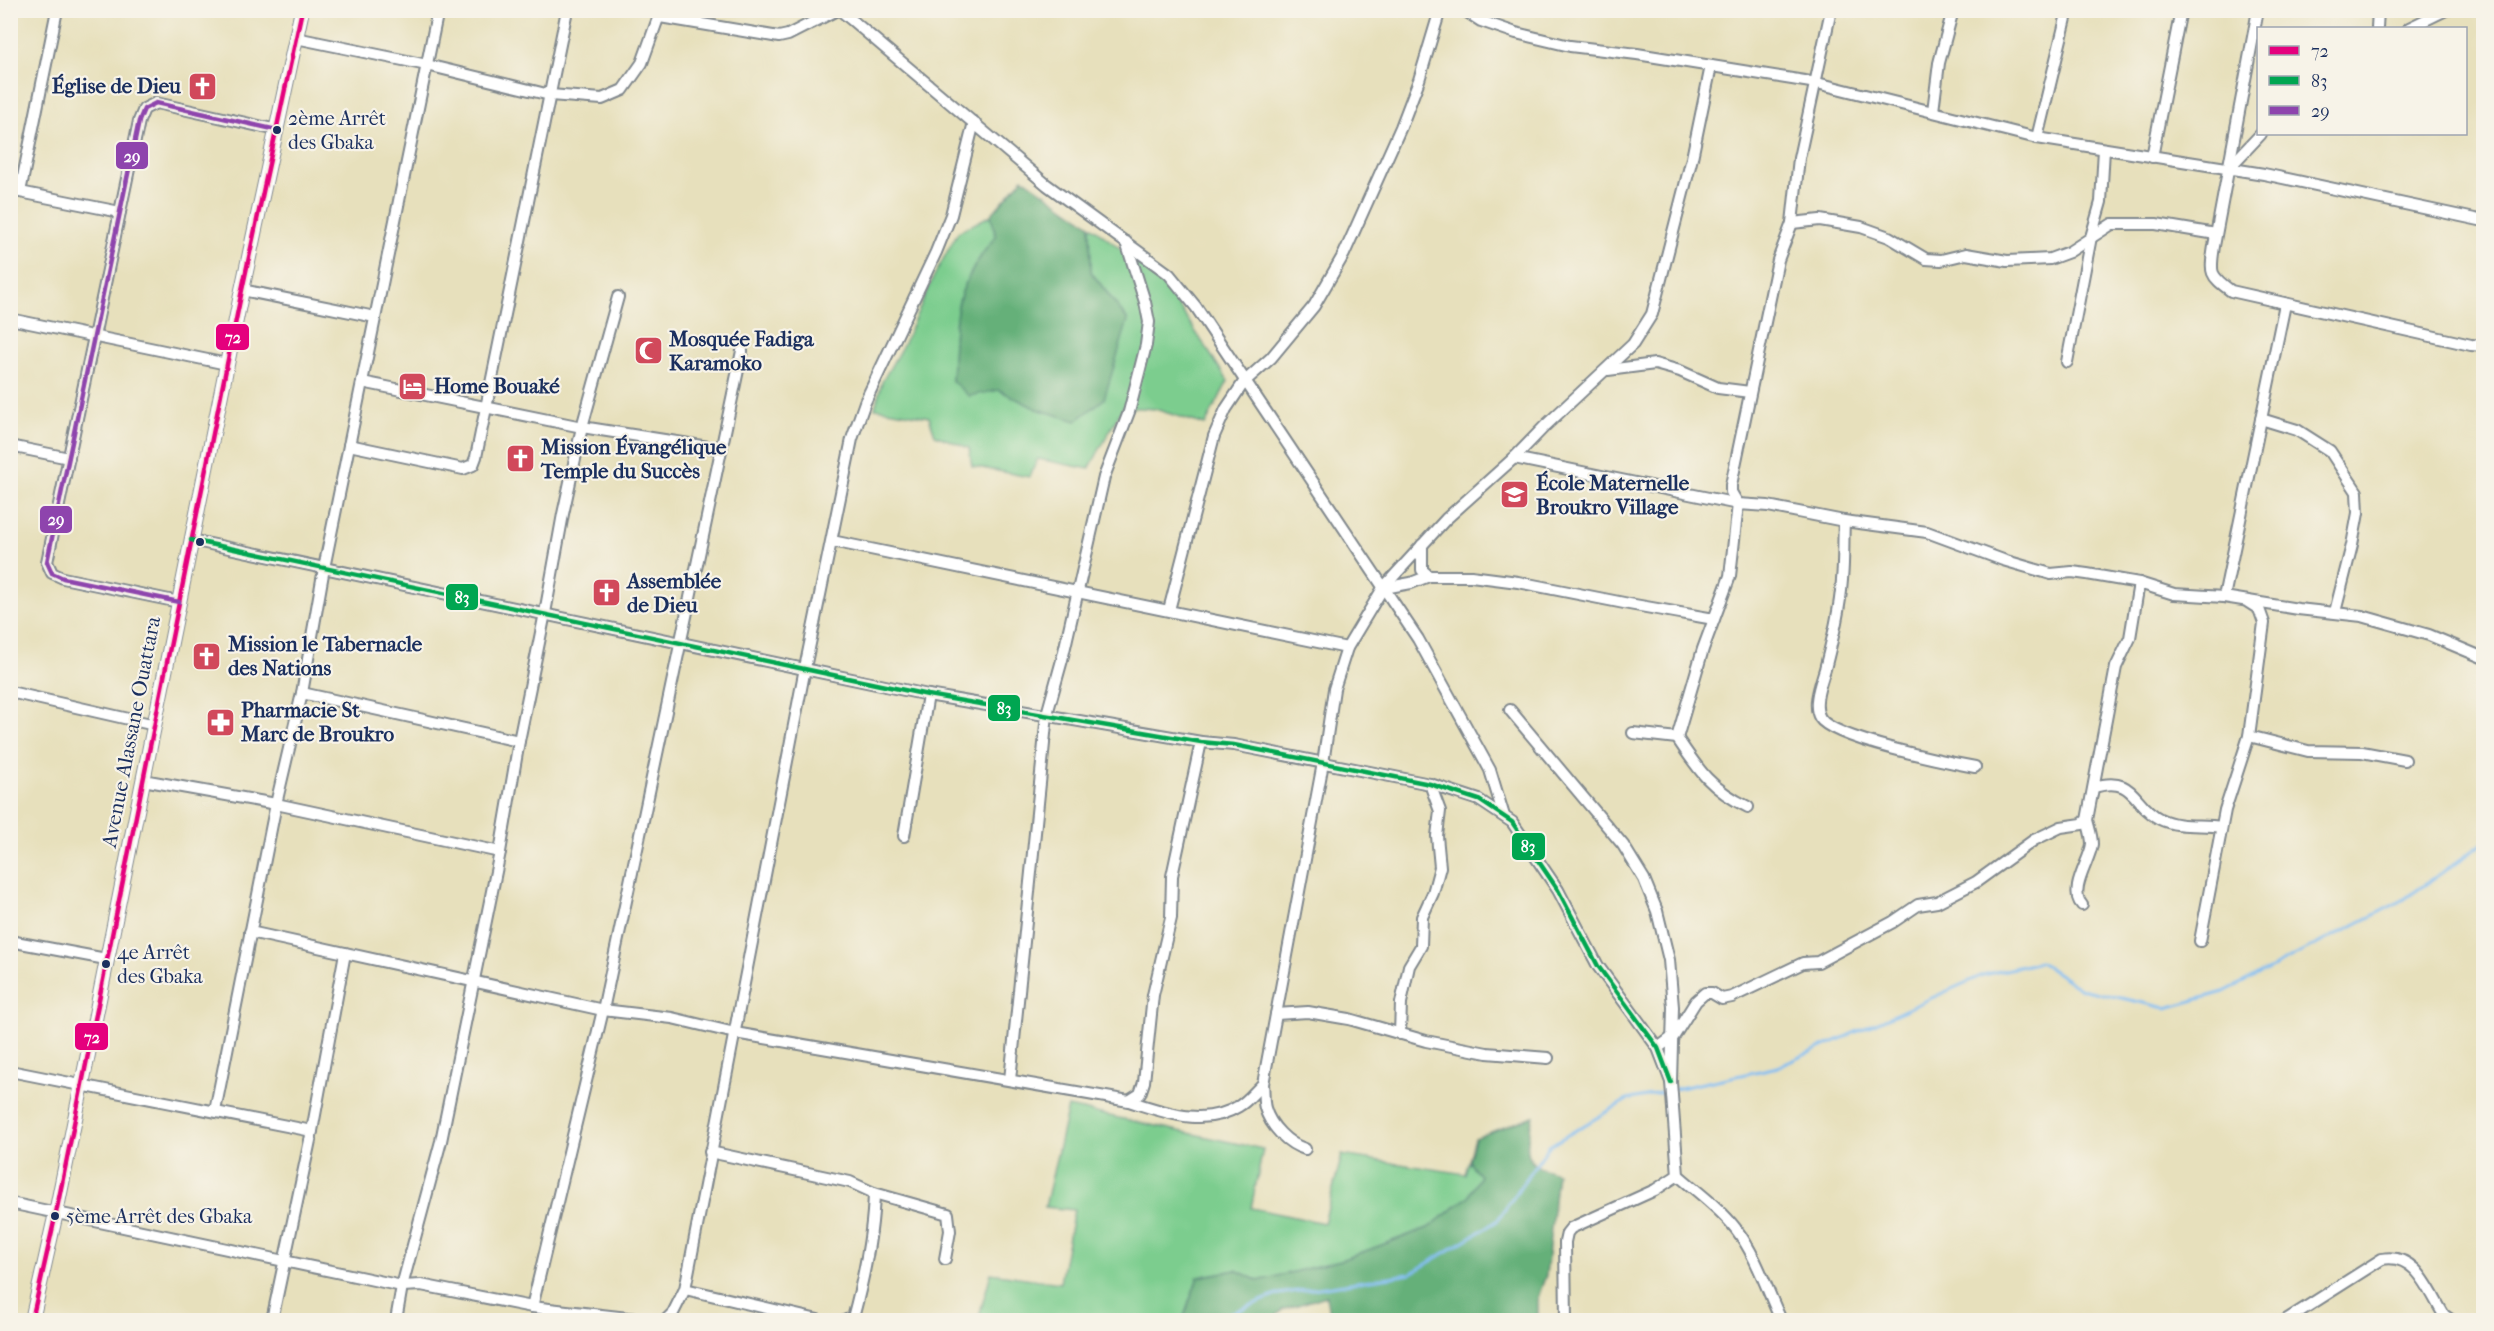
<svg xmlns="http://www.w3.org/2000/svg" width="2494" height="1331" font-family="'IM FELL French Canon',serif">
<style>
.green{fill:#7ccd8e;stroke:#4c7e76;stroke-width:1.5}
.forest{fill:#65b079;stroke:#40706c;stroke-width:1.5}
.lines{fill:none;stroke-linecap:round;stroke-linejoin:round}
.stream{stroke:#80bdf3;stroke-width:3}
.street-casing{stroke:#81888d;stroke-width:14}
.secondary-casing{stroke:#81888d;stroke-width:16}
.street{stroke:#fff;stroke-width:10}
.secondary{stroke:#fff;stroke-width:14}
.bus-1-casing{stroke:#f7f3e8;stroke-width:9}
.bus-2-casing{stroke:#f7f3e8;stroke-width:9}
.bus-3-casing{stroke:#f7f3e8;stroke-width:9}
.bus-1{stroke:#e5007d;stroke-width:4.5}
.bus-2{stroke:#00a651;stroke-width:4.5}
.bus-3{stroke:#8e44ad;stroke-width:4.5}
.bus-dot{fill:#1b2f5e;stroke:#f7f3e8;stroke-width:2}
.labels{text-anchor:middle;stroke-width:4.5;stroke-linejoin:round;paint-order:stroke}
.bus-label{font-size:20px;fill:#1b2f5e;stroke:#f7f3e8;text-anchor:start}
.poi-label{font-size:21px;font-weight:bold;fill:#1b2f5e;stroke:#f7f3e8;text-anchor:start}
.street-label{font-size:21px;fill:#1b2f5e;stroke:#f7f3e8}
.line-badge{stroke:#f7f3e8;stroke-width:2}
.badge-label{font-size:16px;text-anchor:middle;font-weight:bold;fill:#fff}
</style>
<rect width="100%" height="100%" fill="#f7f3e8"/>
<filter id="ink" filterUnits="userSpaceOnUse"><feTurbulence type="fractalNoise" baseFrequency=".0167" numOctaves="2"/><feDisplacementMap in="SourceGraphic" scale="12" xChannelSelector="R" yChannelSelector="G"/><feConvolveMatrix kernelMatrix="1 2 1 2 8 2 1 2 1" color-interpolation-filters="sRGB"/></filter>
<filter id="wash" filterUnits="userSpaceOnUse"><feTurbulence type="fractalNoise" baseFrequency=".008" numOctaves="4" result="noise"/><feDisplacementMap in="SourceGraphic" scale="24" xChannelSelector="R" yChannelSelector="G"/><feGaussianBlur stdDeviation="1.35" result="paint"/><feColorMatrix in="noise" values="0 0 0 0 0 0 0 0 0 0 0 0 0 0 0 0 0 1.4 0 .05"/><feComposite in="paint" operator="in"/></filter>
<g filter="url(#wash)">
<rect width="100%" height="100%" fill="#e7e0bc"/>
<!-- green -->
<g class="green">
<path d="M991 215 996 236C982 253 970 271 962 292 953 315 954 356 952 381L999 390 1037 409 1128 320 1091 272 1090 225 1163 282 1228 381 1205 425 1155 409 1123 407 1089 469 1038 459 1029 477 972 466 969 448 935 435 929 417 875 408 882 382 904 343 934 276 958 232Z"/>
<path d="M1068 1107 1263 1149 1251 1208 1324 1223 1342 1155 1465 1174 1469 1161 1480 1176 1469 1196 1428 1228 1341 1260 1258 1281 1236 1270 1198 1277 1183 1320H978L991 1273 1060 1283 1074 1210 1045 1207Z"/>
</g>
<!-- forest -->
<g class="forest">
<path d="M1023 178 1090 225 1091 272 1128 320 1104 399 1076 421 1037 409 999 390 969 396 952 381C954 356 953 315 962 292 970 271 982 253 996 236L991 215Z"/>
<path d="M1533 1116C1530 1129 1522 1153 1534 1164 1539 1168 1551 1171 1557 1173L1546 1275 1538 1297V1320H1330L1326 1296 1282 1310 1272 1320H1183L1198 1277 1236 1270 1258 1281 1341 1260 1428 1228 1469 1196 1480 1176 1469 1161 1475 1138Z"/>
</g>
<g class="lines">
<!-- stream -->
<g class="stream">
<path d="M1675 1089 1778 1067 1983 975 2040 962 2081 989 2166 1008 2224 992 2403 900 2484 843"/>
<path d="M1214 1320 1279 1294 1410 1274 1497 1221 1549 1146 1627 1100 1669 1091"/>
</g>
</g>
</g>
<g filter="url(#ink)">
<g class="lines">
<defs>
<g id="street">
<path d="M840 10 1047 185 1169 274 1196 307 1418 639 1490 770 1504 816"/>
<path d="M1464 10 1481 21 1516 33 1570 46 1637 54 1817 83 2037 138 2264 174 2484 221"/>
<path d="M2258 10 2214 246C2210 273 2209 275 2231 291L2471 345 2484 346"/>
<path d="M660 17 779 37 788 35 837 10"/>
<path d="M2377 28 2378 10"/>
<path d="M2409 28 2446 10"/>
<path d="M296 38 427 65 550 95 602 99 623 90 642 63 661 10"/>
<path d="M1933 111 1939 63 1953 10"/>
<path d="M2037 138 2068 10"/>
<path d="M2152 157 2181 10"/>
<path d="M2228 169 2261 134"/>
<path d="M10 190 120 212"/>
<path d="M20 192 57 10"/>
<path d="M1792 223 1820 220 1861 227 1889 237 1926 259 1941 260 1966 254 2007 261 2050 259 2069 252 2112 224H2156L2216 234"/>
<path d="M242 290 375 317"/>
<path d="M10 319 227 364"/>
<path d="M2067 362 2091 237 2101 202 2104 149"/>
<path d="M1608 370 1655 364 1680 371 1718 388 1750 392"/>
<path d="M362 382 582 427 721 449"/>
<path d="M2261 419 2297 430 2330 451 2357 492 2358 513 2352 545 2335 612"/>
<path d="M349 445 463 469 473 465 476 457 567 10"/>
<path d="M10 446 69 458"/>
<path d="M1514 458 1738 504 1768 506 1844 521 1927 532 2003 560 2051 574 2072 572 2087 574 2139 583 2174 594 2224 597 2298 609 2362 616 2429 635 2484 658"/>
<path d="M1844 521C1843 540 1844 560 1842 580 1840 610 1832 641 1825 669 1821 683 1812 705 1820 718 1833 739 1948 762 1975 767"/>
<path d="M191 540 928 695 1201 742 1234 745 1430 784 1479 800 1512 822 1558 890 1598 966 1658 1048 1671 1082"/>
<path d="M832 541 1347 648"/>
<path d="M1422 545V570L1429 576"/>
<path d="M1384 588 1411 583 1429 576H1471L1518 582 1629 604 1714 619"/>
<path d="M2224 597 2285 304"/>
<path d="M179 602 63 578 52 573 47 562 139 121 144 109 156 103 277 130"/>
<path d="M1169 610 1214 436 1226 409 1244 382 1271 358 1314 306 1344 254 1401 127 1419 80 1440 10"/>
<path d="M10 692 155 725"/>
<path d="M302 693 519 741"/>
<path d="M1510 710 1623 845 1644 879 1657 911 1669 960 1673 1007 1671 1082 1678 1175C1697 1192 1720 1208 1736 1229 1756 1255 1767 1290 1781 1320"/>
<path d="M1633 733 1677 738C1699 771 1711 789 1748 807"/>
<path d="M2249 736 2308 751 2362 752 2405 760"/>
<path d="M1677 738 1703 649 1730 576 1738 504 1731 492V485L1778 260 1792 223 1799 158 1831 10"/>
<path d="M143 780 276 804 500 852"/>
<path d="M2094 787C2136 775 2132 805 2160 819 2178 828 2202 824 2221 827"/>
<path d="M904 836 928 695"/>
<path d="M2082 905C2068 890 2090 861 2092 844 2092 836 2089 828 2087 820"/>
<path d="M250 932 603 1010 672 1018 735 1033 1129 1101C1164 1112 1204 1128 1239 1106 1248 1101 1255 1091 1263 1084L1323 763 1334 689 1347 648 1383 588 1446 519 1514 458 1545 426 1633 344 1652 314 1692 158 1711 66"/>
<path d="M10 941 106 959"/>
<path d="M2200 941 2225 810 2249 736 2264 623 2259 609 2248 602"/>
<path d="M1276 1014 1308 1012 1349 1019 1426 1041 1487 1053 1548 1058"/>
<path d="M1400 1034 1401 1003 1409 966 1421 946 1422 917 1433 893 1440 867 1437 836 1440 811 1430 784"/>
<path d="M1658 1048 1674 1036 1696 1001 1705 993H1712L1722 999 1732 997 1803 963 1818 962 1893 922 1918 905 1937 902 1976 882 2034 840 2061 827 2082 824 2087 820 2116 667 2130 638 2139 583"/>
<path d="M10 1071 312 1131"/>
<path d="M1010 1080 1047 714 1062 660 1104 477 1129 412 1146 345 1149 322 1145 302 1126 242"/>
<path d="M1263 1084C1264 1091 1263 1101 1265 1108 1270 1126 1288 1144 1305 1149"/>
<path d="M1129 1101 1140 1094 1144 1082 1153 995 1171 918 1172 876 1201 742"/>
<path d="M215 1111 276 804 302 693 324 568 438 10"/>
<path d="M710 1152 850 1182 874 1193C873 1235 864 1277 853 1318L846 1320"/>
<path d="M874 1193 948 1214 950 1231 945 1259"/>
<path d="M10 1203 402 1286 421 1285 532 1307 645 1320"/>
<path d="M685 1289 818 1320"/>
<path d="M532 1307 603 1010 742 351"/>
<path d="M272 1320 312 1131 345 953"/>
<path d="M396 1320 402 1286 441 1141 500 852 519 741 545 613 563 514 582 427 618 297"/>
<path d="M666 1320 673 1313 685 1289 805 668 852 439 865 402 936 252 951 215 974 122"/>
<path d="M1566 1320 1565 1242 1567 1233 1571 1228 1655 1190 1678 1175"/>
<path d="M2286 1320 2382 1259C2416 1252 2429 1291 2444 1315L2451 1320"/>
</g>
<path id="secondary" d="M32 1320 56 1213 242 290 302 10"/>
</defs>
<!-- street casing -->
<use href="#street" class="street-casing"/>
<!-- secondary casing -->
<use href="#secondary" class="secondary-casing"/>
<!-- street -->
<use href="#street" class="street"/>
<!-- secondary -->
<use href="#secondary" class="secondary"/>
<defs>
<path id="bus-1" d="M32 1320 56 1213 242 290 302 10"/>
<path id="bus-2" d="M191 540 928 695 1201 742 1234 745 1430 784 1479 800 1512 822 1558 890 1598 966 1658 1048 1671 1082"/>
<path id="bus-3" d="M179 602 63 578 52 573 47 562 139 121 144 109 156 103 277 130"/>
</defs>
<!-- bus-1 casing -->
<use href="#bus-1" class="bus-1-casing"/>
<!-- bus-2 casing -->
<use href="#bus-2" class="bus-2-casing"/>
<!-- bus-3 casing -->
<use href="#bus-3" class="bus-3-casing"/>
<!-- bus-1 -->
<use href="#bus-1" class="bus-1"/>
<!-- bus-2 -->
<use href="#bus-2" class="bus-2"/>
<!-- bus-3 -->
<use href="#bus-3" class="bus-3"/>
</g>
</g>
<!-- icons -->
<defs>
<symbol id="church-square" viewBox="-11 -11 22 22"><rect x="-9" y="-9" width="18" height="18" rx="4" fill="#d1495b" stroke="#f7f3e8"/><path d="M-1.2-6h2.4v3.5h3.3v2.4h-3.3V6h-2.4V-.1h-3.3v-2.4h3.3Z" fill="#fff"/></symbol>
<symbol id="mosque-square" viewBox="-11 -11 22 22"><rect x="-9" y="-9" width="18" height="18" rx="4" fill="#d1495b" stroke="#f7f3e8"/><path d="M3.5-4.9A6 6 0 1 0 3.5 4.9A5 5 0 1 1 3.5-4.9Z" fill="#fff"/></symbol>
<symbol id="hotel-square" viewBox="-11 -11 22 22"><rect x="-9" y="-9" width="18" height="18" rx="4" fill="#d1495b" stroke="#f7f3e8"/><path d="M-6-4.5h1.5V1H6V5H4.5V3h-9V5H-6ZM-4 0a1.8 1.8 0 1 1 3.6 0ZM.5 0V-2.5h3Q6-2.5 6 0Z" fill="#fff"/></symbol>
<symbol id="school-square" viewBox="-11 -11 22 22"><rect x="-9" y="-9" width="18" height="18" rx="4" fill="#d1495b" stroke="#f7f3e8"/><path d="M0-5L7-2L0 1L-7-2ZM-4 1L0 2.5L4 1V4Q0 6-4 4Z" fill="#fff"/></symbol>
<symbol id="pharmacy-square" viewBox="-11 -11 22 22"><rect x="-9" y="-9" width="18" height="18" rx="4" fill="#d1495b" stroke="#f7f3e8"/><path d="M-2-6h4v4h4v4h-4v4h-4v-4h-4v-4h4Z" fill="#fff"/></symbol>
</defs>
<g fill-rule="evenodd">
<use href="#church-square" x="186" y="70" width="33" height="33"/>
<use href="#mosque-square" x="632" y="334" width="33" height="33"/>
<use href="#hotel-square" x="396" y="370" width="33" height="33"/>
<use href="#church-square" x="504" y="442" width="33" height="33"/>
<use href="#school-square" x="1498" y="478" width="33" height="33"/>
<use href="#church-square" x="590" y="576" width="33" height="33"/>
<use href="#church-square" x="190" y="640" width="33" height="33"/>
<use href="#pharmacy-square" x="204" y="706" width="33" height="33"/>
</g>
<!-- markers -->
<g class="bus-dot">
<circle cx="277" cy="130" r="5"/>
<circle cx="200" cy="542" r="5"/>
<circle cx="106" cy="964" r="5"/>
<circle cx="55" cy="1216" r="5"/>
</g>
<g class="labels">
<!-- bus labels -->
<g class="bus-label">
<text x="288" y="125">2ème Arrêt<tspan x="288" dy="24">des Gbaka</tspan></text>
<text x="117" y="959">4e Arrêt<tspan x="117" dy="24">des Gbaka</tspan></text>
<text x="66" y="1223">5ème Arrêt des Gbaka</text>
</g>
<!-- poi labels -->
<g class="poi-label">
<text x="181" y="93" text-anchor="end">Église de Dieu</text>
<text x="669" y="346">Mosquée Fadiga<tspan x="669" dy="24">Karamoko</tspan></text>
<text x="434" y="393">Home Bouaké</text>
<text x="541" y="454">Mission Évangélique<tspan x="541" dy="24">Temple du Succès</tspan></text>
<text x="1536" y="490">École Maternelle<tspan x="1536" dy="24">Broukro Village</tspan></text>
<text x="627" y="588">Assemblée<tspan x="627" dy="24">de Dieu</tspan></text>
<text x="228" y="651">Mission le Tabernacle<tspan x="228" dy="24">des Nations</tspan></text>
<text x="241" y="717">Pharmacie St<tspan x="241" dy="24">Marc de Broukro</tspan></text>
</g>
<!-- street labels -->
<g class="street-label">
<text transform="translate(131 732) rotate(-79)" y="7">Avenue Alassane Ouattara</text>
</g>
</g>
<g class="line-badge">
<rect x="115" y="141" width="34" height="29" rx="6" fill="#8e44ad"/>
<rect x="215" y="323" width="35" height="28" rx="6" fill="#e5007d"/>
<rect x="39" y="505" width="34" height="29" rx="6" fill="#8e44ad"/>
<rect x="445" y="583" width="34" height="28" rx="6" fill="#00a651"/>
<rect x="987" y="694" width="34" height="28" rx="6" fill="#00a651"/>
<rect x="1511" y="832" width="35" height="29" rx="6" fill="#00a651"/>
<rect x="74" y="1022" width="35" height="29" rx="6" fill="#e5007d"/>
</g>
<g class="badge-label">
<text x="132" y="162">29</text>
<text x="233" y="343">72</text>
<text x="56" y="525">29</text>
<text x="462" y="603">83</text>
<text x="1004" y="714">83</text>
<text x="1528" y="852">83</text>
<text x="92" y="1043">72</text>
</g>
<!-- margin -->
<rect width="2494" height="1331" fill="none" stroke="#f7f3e8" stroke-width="36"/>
<!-- legend -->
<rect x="2257" y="27" width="210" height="108" fill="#f7f3e8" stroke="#9fa5b1" stroke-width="1.5"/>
<rect x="2269" y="46" width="30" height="9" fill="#e5007d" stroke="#9fa5b1" stroke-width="1.5"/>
<text x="2311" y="57" font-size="18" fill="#1b2f5e">72</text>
<rect x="2269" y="76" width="30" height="9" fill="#00a651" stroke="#9fa5b1" stroke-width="1.5"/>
<text x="2311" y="87" font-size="18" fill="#1b2f5e">83</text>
<rect x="2269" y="106" width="30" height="9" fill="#8e44ad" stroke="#9fa5b1" stroke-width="1.5"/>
<text x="2311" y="117" font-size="18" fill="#1b2f5e">29</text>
</svg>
